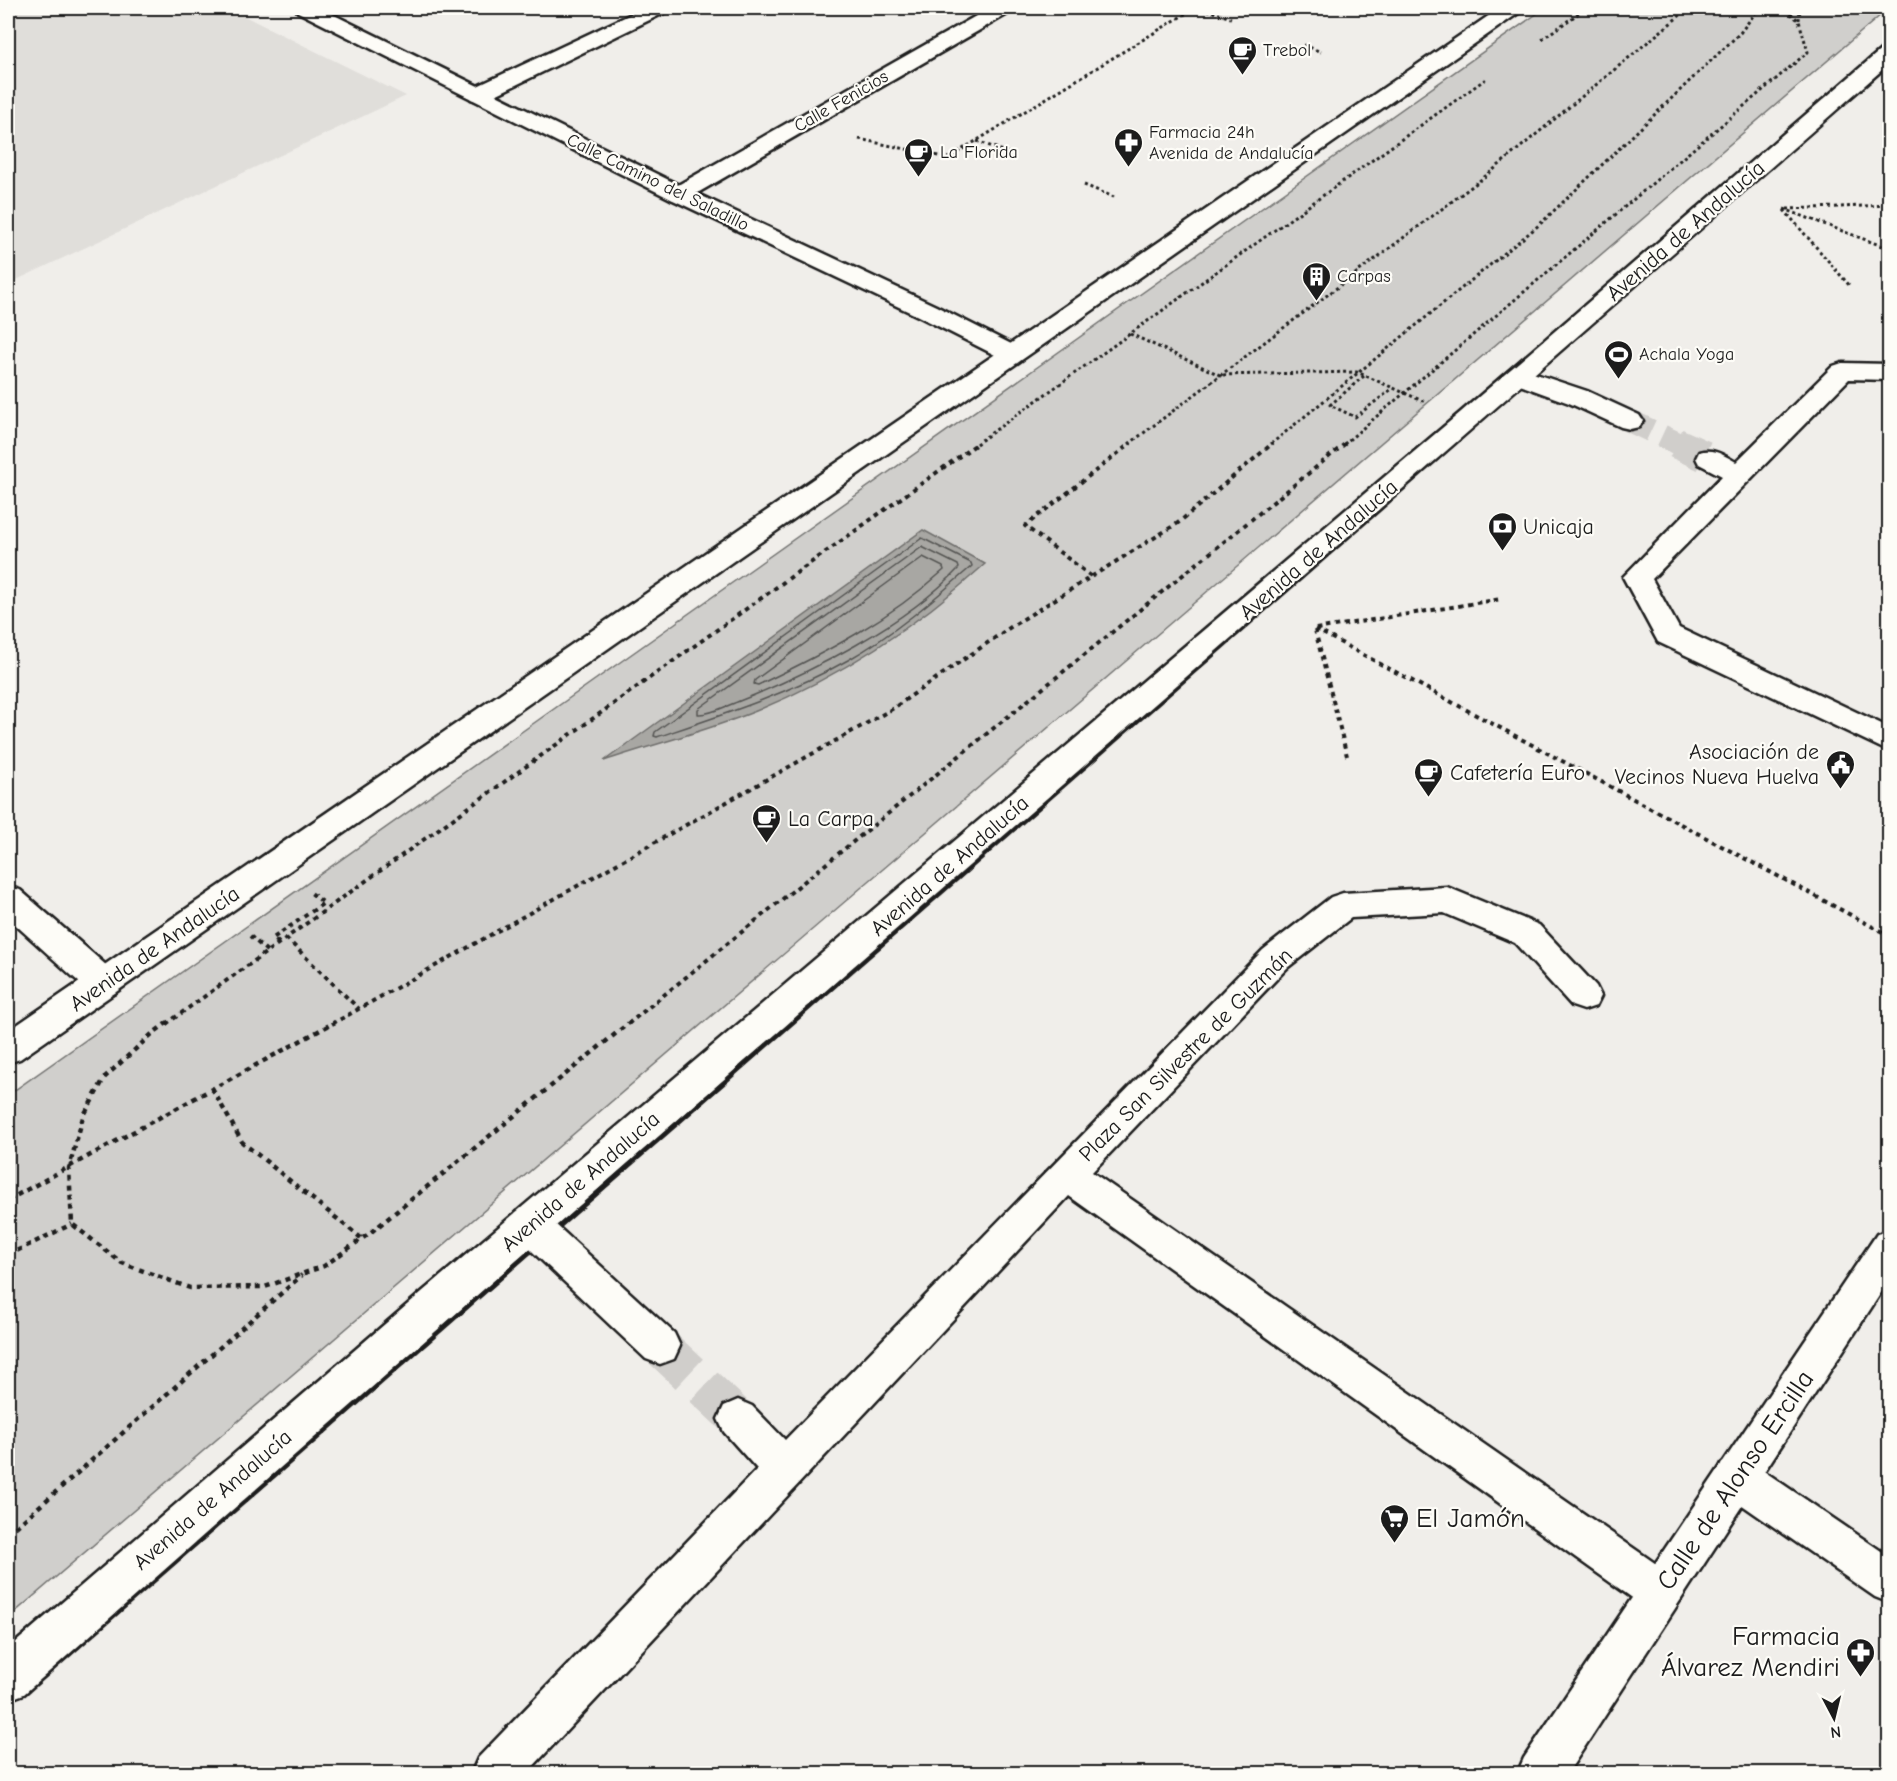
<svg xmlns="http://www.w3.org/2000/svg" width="1897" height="1781" font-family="'Comic Neue',sans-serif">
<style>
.built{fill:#e0deda}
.green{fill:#d0cfcc;stroke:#767674;stroke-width:1.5}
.water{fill:#a8a7a3;stroke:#706f6d;stroke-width:1.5}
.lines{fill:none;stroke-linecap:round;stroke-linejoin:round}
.shore{stroke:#545452;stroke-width:1.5}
.street-tunnel-far2{stroke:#d0cecb;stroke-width:23;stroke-dasharray:23 12;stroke-linecap:butt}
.street-tunnel-far1{stroke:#d0cecb;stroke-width:31;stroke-dasharray:31 15;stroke-linecap:butt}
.street-tunnel{stroke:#d0cecb;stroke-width:40;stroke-dasharray:40 20;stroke-linecap:butt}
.street-casing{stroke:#1c1c1c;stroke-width:5}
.secondary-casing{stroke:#1c1c1c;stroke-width:5}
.primary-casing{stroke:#1c1c1c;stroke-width:5}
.path-far2{stroke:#1c1c1c;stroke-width:3;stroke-dasharray:3 3;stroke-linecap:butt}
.path-far1{stroke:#1c1c1c;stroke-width:4;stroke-dasharray:4.5 4.5;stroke-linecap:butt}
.path{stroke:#1c1c1c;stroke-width:4.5;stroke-dasharray:5 5;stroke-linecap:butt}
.street{fill:#fdfcf7;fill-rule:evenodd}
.secondary{fill:#fdfcf7;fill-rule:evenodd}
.primary{fill:#fdfcf7;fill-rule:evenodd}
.labels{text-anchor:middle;stroke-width:4.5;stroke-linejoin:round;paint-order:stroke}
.far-poi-label{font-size:18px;fill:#1c1c1c;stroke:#fdfcf7;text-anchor:start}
.far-street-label{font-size:18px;fill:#1c1c1c;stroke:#fdfcf7}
.street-label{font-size:22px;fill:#1c1c1c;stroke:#fdfcf7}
.poi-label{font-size:22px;fill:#1c1c1c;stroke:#fdfcf7;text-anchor:start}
.near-street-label{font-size:27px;fill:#1c1c1c;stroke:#fdfcf7}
.near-poi-label{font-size:27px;fill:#1c1c1c;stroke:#fdfcf7;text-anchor:start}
</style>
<rect width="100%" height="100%" fill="#f0eeea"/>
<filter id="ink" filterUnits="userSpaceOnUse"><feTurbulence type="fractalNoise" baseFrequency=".0167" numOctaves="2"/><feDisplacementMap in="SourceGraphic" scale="12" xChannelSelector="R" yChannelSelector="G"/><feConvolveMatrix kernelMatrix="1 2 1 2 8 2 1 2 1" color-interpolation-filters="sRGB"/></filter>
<g filter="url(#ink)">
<!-- built -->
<path class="built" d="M8 8H228L406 96 8 284Z"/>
<!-- green -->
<path class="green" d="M1545 8H1889L8 1618V1095Z"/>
<!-- water -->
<path class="water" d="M923 530 985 564C917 626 841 676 756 711 707 731 654 744 604 761Z"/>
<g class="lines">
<!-- shore -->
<g class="shore">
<path d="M922 538 971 563 972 566C933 600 894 634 848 660 788 694 722 715 657 737L654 736 655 732Z"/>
<path d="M922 547 958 565 959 568C907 624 808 674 737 702 726 706 710 715 698 714V709Z"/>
<path d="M923 557 943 567 944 570C889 620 825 653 758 685L754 684 755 680Z"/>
</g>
<!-- street-tunnel-far2 -->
<path class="street-tunnel-far2" d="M1630 421 1679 444"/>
<!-- street-tunnel-far1 -->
<path class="street-tunnel-far1" d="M1676 443 1709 458"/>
<!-- street-tunnel -->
<path class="street-tunnel" d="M660 1346 738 1419"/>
<defs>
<g id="street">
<path d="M644 8H669L666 12 487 99 479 101 471 99 468 94 471 89Z"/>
<path d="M990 8H1014L1011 12 687 199 679 201 671 199 667 194 671 189Z"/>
<path d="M1842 363 1890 364V380L1849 379 1652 579 1679 628 1890 728V752L1658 642 1623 577 1722 476 1699 464 1696 458 1699 452C1714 448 1723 455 1736 462L1833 366Z"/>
<path d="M1518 368 1587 391 1639 415 1643 421 1639 427 1630 429 1621 427 1569 403 1509 381 1505 376 1509 371Z"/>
<path d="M8 886 20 890 115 973 120 983 115 993 103 996 91 993 8 918Z"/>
<path d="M1447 887 1539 925 1596 986 1601 996 1596 1006 1584 1010 1572 1006 1515 943 1444 913 1351 918 1287 968 1092 1172 1675 1577 1681 1592 1675 1607 1660 1613 1645 1607 1069 1196 526 1774H471L478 1758 757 1469 724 1432 718 1419 724 1406 738 1400 752 1406 785 1440 1263 950 1331 897 1343 893Z"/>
<path d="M529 1208 542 1212 674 1333 680 1346 674 1359 660 1364 646 1359 516 1236 510 1224 516 1212Z"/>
<path d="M1737 1457 1752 1463 1890 1557V1603L1875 1597 1722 1491 1716 1477 1722 1463Z"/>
</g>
<g id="secondary">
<path d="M295 8H320L687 189 936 306 1021 349 1025 354 1021 359 1012 362 1003 359 918 316 671 199 298 12Z"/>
<path d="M1890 1230V1279L1567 1774H1517L1524 1758 1877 1234Z"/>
</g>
<g id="primary">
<path d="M1500 8H1523L1520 12 20 1059 8 1063V1031Z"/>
<path d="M1890 46V63C1269 608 642 1146 24 1694L8 1700V1649L422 1292 1461 412 1883 48Z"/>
</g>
</defs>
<!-- street casing -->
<use href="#street" class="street-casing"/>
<!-- secondary casing -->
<use href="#secondary" class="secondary-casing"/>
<!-- primary casing -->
<use href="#primary" class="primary-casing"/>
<!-- path-far2 -->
<g class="path-far2">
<path d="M1201 8 1231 18"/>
<path d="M1799 20 1800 8"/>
<path d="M1542 39 1586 8"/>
<path d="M1304 45 1321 52"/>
<path d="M859 139 948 158 1195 8"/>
<path d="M977 141 1011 154"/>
<path d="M1084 185 1114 197"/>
<path d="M1784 209 1890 249"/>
<path d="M1787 209 1890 205"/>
<path d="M1784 210 1849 285"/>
<path d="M1130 334 1220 375 1357 372 1425 402"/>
<path d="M1364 376 1330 405 1355 417 1392 389"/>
<path d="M976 444 1487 78"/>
<path d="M1129 444 1487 175 1689 8"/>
<path d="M1271 444 1539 225 1740 33 1759 8"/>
<path d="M1344 444 1808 52 1799 21 1785 8"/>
</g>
<!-- path-far1 -->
<g class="path-far1">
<path d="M1091 576 1025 526 1131 443"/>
<path d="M1315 629 1890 936"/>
<path d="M1316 629 1501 599"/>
<path d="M1315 630 1347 756"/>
<path d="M250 936 267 951"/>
<path d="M286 938 359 1009"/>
<path d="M279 943 273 938 324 903 311 893"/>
<path d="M166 1024 978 443"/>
<path d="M332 1024 892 709 1012 626 1178 523 1273 443"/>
<path d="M628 1024 1346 443"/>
</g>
<!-- path -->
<g class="path">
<path d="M168 1022 152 1034 105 1077 83 1117 69 1168 72 1224 122 1263 190 1288 265 1287 324 1266 370 1233 630 1022"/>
<path d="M212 1088 242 1142 361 1238"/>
<path d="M8 1200 335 1022"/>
<path d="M8 1255 72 1224"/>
<path d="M8 1534 302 1275"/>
</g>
<!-- street -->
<use href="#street" class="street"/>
<!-- secondary -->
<use href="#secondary" class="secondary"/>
<!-- primary -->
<use href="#primary" class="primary"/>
</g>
</g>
<!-- icons -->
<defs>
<symbol id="cafe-pin" viewBox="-11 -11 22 30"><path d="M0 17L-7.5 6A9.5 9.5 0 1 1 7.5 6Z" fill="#1c1c1c" stroke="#fdfcf7"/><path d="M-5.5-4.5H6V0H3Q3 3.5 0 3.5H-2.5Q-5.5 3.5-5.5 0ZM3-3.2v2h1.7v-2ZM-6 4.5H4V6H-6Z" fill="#fff"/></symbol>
<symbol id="pharmacy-pin" viewBox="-11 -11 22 30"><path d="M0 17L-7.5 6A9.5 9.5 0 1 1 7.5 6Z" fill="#1c1c1c" stroke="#fdfcf7"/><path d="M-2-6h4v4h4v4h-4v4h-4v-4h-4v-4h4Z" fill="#fff"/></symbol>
<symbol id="building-pin" viewBox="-11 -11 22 30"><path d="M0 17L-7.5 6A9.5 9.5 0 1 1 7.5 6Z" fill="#1c1c1c" stroke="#fdfcf7"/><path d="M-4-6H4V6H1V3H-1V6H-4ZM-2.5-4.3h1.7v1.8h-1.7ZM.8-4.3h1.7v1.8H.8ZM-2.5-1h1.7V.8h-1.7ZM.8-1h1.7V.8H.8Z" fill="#fff"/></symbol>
<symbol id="stadium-pin" viewBox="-11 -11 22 30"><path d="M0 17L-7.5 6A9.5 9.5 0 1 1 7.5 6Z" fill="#1c1c1c" stroke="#fdfcf7"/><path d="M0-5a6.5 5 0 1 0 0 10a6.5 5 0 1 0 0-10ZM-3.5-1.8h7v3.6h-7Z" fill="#fff"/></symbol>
<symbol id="bank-pin" viewBox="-11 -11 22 30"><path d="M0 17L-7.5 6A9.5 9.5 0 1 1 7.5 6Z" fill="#1c1c1c" stroke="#fdfcf7"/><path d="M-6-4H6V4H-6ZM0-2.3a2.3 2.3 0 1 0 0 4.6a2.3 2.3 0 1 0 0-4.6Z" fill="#fff"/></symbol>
<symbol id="civic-pin" viewBox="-11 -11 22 30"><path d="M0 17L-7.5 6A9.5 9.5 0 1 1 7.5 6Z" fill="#1c1c1c" stroke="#fdfcf7"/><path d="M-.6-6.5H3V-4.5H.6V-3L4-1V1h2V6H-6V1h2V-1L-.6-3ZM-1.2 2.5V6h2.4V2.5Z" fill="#fff"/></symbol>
<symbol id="supermarket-pin" viewBox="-11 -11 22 30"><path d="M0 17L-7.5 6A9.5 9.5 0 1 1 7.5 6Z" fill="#1c1c1c" stroke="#fdfcf7"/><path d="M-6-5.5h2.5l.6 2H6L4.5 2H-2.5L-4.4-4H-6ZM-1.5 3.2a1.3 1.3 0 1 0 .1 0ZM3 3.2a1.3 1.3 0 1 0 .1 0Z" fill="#fff"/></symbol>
</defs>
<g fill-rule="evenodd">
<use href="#cafe-pin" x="1226" y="34" width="33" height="45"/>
<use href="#pharmacy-pin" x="1112" y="126" width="33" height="45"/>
<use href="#cafe-pin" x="902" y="136" width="33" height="45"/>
<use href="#building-pin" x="1300" y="260" width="33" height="45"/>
<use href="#stadium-pin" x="1602" y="338" width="33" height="45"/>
<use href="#bank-pin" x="1486" y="510" width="33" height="45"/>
<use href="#civic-pin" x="1824" y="748" width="33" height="45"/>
<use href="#cafe-pin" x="1412" y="756" width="33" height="45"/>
<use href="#cafe-pin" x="750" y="802" width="33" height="45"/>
<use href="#supermarket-pin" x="1378" y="1502" width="33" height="45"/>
<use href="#pharmacy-pin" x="1844" y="1636" width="33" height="45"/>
</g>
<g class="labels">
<!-- far-poi labels -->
<g class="far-poi-label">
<text x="1263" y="56">Trebol</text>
<text x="1149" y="138">Farmacia 24h<tspan x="1149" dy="21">Avenida de Andalucía</tspan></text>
<text x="940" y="158">La Florida</text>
<text x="1337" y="282">Carpas</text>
<text x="1639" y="360">Achala Yoga</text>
</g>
<!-- far-street labels -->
<g class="far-street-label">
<text transform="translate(841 101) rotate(-30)" y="6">Calle Fenicios</text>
<text transform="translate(658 182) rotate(26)" y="6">Calle Camino del Saladillo</text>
</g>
<!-- street labels -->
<g class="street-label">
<text transform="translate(1685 230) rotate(-41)" y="8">Avenida de Andalucía</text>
<text transform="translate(1318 549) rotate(-41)" y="8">Avenida de Andalucía</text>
<text transform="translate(949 865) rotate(-41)" y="8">Avenida de Andalucía</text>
<text transform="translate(154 948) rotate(-35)" y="8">Avenida de Andalucía</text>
<text transform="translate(1185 1054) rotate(-45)" y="8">Plaza San Silvestre de Guzmán</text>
<text transform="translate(580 1181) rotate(-41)" y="8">Avenida de Andalucía</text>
<text transform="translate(212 1499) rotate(-41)" y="8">Avenida de Andalucía</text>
</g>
<!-- poi labels -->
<g class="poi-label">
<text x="1523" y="534">Unicaja</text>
<text x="1819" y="759" text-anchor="end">Asociación de<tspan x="1819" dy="25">Vecinos Nueva Huelva</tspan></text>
<text x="1450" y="780">Cafetería Euro</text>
<text x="788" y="826">La Carpa</text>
</g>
<!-- near-street labels -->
<g class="near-street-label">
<text transform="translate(1735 1480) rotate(-56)" y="9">Calle de Alonso Ercilla</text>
</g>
<!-- near-poi labels -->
<g class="near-poi-label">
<text x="1416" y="1527">El Jamón</text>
<text x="1840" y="1645" text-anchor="end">Farmacia<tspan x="1840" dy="31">Álvarez Mendiri</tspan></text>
</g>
</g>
<!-- margin -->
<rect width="1897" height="1781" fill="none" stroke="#fdfcf7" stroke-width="30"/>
<rect x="15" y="15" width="1867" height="1751" fill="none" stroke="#1c1c1c" stroke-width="2" filter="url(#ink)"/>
<!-- north arrow -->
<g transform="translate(1834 1718) rotate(173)" stroke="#fdfcf7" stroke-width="4.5" paint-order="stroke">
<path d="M0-4.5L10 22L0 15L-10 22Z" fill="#1c1c1c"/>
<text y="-9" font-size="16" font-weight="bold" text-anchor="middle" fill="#1c1c1c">N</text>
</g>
</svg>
